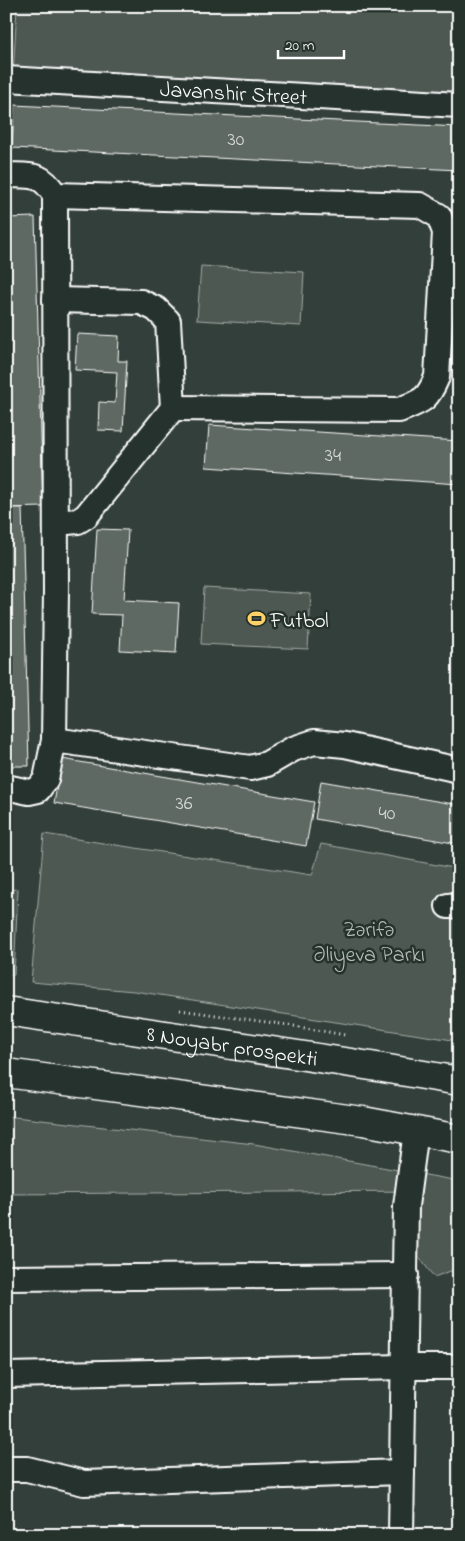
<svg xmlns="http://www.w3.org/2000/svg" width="465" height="1541" font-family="'Indie Flower',sans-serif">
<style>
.green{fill:#4d5853;stroke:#a6aca9}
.building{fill:#5f6964;stroke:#fff}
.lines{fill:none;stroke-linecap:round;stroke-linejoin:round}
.minor-casing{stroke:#fff;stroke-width:28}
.highway-casing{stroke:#fff;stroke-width:31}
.path{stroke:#fff;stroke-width:3;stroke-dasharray:1 4;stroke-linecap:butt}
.minor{stroke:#26332d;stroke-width:24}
.highway{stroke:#26332d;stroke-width:28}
.labels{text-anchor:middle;stroke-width:5;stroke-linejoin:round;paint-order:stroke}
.number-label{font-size:20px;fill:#d7dad8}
.street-label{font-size:22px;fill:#fff;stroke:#26332d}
.poi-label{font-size:22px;fill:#fff;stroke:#26332d;text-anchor:start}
.park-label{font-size:22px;fill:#b8bcba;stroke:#26332d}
</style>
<rect width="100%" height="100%" fill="#333f3a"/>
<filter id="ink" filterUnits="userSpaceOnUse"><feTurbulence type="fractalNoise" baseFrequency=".02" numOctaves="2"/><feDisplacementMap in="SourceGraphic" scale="10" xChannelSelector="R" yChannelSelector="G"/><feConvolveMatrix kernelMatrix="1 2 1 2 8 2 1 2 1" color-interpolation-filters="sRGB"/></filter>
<g filter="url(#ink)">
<!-- green -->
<g class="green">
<path d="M17 6H459V96L13 75Z"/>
<path d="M201 266 304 272 301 326 197 320Z"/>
<path d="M204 588 311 594 308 649 201 644Z"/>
<path d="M44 834 312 875 321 844 459 869V1041L134 991 31 982Z"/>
<path d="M18 889 14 975H6V890Z"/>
<path d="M6 1116 254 1144 459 1181V1268L434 1277 415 1252 418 1191 6 1194Z"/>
</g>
<!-- building -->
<g class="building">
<path d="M14 105 459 127V170L12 148Z"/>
<path d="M35 217 43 507 6 508V218Z"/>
<path d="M77 334 119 336 118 361H127L123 431 98 430 99 402 115 403 117 372 75 370Z"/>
<path d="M209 425 459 441V484L206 467Z"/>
<path d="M6 508H22L29 766H6Z"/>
<path d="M97 529 128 530 124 600 179 603 176 653 120 650 122 615 92 614Z"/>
<path d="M62 759 314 802 306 846 54 803Z"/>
<path d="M321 781 459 805V844L315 819Z"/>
</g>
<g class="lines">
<defs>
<g id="minor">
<path id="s1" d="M6 79 459 105"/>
<path d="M6 175C31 176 41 172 55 195L56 592 54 740 46 779 38 790 29 792 6 787"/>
<path d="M55 195 420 205 439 216 445 232 437 377C427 401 422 401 399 410L173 408"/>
<path d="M55 300 141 302 156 309 168 321 173 408 86 516 78 521 56 523"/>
<path d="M54 740 250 768 267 764 293 749 314 742 345 745 459 770"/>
<path d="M448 906 459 905"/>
<path d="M6 1278 406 1275"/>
<path d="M6 1375 404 1367H459"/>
<path d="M6 1469H27L84 1483 402 1472"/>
<path d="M401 1535 406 1206 416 1131"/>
</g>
<g id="highway">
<path id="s2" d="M6 1011 371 1066 459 1081"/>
<path d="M6 1073 363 1121 459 1139"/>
</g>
</defs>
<!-- minor casing -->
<use href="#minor" class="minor-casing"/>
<!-- highway casing -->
<use href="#highway" class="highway-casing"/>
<!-- path -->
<path class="path" d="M180 1010 288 1025 345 1035"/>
<!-- minor -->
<use href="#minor" class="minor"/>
<!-- highway -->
<use href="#highway" class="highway"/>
</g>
</g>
<!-- icons -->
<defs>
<symbol id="stadium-bare" viewBox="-9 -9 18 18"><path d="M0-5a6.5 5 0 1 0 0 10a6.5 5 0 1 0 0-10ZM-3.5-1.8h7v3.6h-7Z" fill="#ffd166" stroke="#26332d" stroke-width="2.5" paint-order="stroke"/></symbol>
</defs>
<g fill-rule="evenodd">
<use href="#stadium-bare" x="244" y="606" width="25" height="25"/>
</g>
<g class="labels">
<!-- number labels -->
<g class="number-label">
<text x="236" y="145">30</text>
<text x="333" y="461">34</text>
<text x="184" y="809">36</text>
<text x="387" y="819">40</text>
</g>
<!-- street labels -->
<g class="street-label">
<text dy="8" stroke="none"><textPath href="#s1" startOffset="228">Javanshir Street</textPath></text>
<text dy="8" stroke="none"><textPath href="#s2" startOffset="229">8 Noyabr prospekti</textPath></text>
</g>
<!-- poi labels -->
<g class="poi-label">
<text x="270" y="627">Futbol</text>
</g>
<!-- park labels -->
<g class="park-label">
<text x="369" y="936">Zərifə<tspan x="369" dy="25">Əliyeva Parkı</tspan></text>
</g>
</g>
<!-- margin -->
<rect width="465" height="1541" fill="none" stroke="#26332d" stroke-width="25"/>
<rect x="12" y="12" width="440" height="1516" fill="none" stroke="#fff" stroke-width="2" filter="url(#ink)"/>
<!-- scale -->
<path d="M278 50v8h66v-8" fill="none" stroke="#ffffff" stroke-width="2.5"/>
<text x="285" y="50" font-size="15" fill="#ffffff" stroke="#26332d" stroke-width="4" paint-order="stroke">20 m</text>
</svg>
